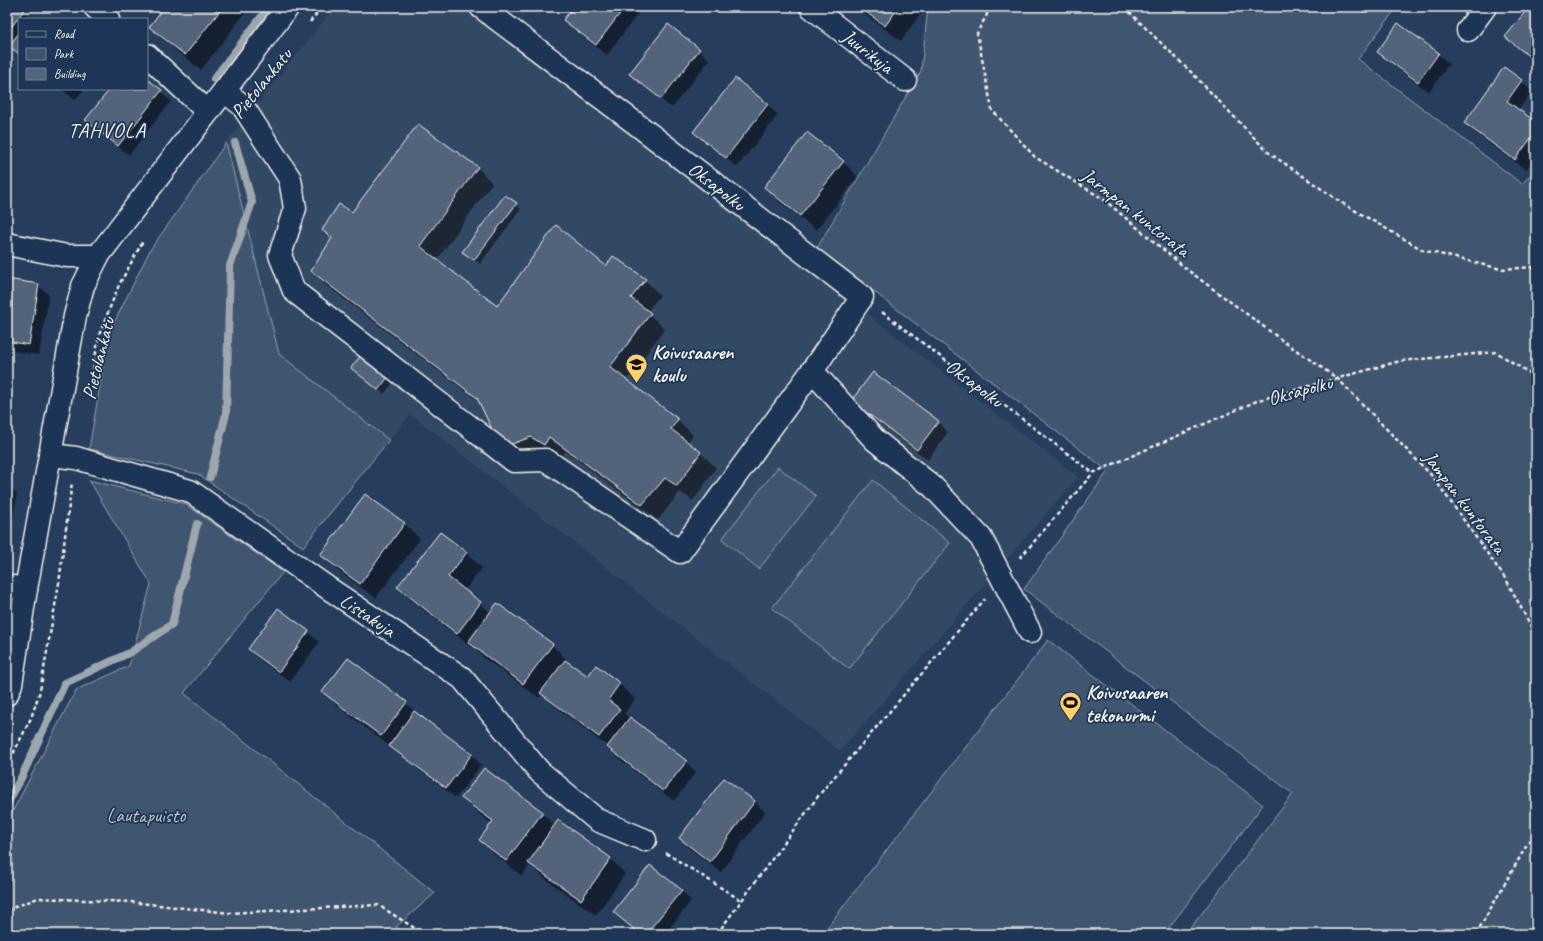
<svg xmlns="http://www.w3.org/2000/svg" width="1543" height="941" font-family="Caveat,sans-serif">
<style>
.built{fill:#334966}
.green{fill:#40546f;stroke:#9aa2ac}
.shadow{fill:#0007}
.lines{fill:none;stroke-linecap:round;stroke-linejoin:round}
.stream{stroke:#9fa7ae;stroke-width:8}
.building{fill:#52647b;stroke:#f4f1e8}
.minor-casing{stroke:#f4f1e8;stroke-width:25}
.path{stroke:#f4f1e8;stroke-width:2.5;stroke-dasharray:4 3;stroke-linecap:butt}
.minor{stroke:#1d3557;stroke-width:22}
.labels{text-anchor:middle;stroke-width:3.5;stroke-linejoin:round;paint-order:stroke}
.street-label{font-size:20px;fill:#f4f1e8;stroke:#1d3557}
.poi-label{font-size:20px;font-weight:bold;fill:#f4f1e8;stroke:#1d3557;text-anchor:start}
.park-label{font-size:20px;fill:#bec2c4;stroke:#1d3557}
.neighbourhood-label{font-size:21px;letter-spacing:1px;fill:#f4f1e8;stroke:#1d3557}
</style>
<rect width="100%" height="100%" fill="#263d5d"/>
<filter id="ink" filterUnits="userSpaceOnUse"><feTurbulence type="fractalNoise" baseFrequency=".025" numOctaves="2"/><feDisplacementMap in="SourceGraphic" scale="8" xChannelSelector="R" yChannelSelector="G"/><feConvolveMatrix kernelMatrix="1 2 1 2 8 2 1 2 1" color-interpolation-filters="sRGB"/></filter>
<g filter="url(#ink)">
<!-- built -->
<path class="built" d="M335 7H471L1078 477 840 751 411 414 389 440 279 354 226 143Z"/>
<!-- green -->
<g class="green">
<path d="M928 7H1397L1358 59 1522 184 1536 169V934H1186L1293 794 1024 589 1108 471 817 248 921 71Z"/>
<path d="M226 143 279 354 389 440 303 547 198 474 89 449 109 333 150 250Z"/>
<path d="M778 467 816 496 759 569 722 539Z"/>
<path d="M89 480 185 504 283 572 184 693 435 893 396 927 407 934H10L7 930V822L76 690 129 666 151 584Z"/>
<path d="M873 480 950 543 849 669 772 608Z"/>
<path d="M1048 640 1263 805 1164 934H822Z"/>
</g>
<!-- shadow -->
<g class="shadow">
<path d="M7 7H18L31 19H19V55L7 43Z"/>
<path d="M166 7H247L249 8 201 70 166 42 150 27Z"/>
<path d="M535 7H551L545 15Z"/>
<path d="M575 7H643L607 55 575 30 565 20Z"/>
<path d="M855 7H920L923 10 901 41Z"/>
<path d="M1530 7H1536V63L1506 37Z"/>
<path d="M699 50 709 60 672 108 641 84 630 74Z"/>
<path d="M1379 52 1438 54 1449 64 1429 92 1389 62Z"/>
<path d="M1504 69 1522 81 1532 92 1518 110 1536 124V156L1526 170 1475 133 1465 123Z"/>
<path d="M735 79 768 105 778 115 737 167 705 142 694 132Z"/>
<path d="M147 80 171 101 129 155 97 130 87 120 111 89H147Z"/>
<path d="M61 89H84L75 100Z"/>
<path d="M843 162 858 177 816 230 780 202 765 187Z"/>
<path d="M477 167 492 183 437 260 497 308 606 267 645 280 660 295 647 312 665 329 626 381 678 420 693 435 687 443 701 453 716 468 693 501 680 492 658 520 565 451 560 460 518 462 481 403 327 286 312 271 352 213Z"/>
<path d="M506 196 521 209 480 264 464 252Z"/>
<path d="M7 280 38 285 49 295 39 355 7 350Z"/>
<path d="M362 356 394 382 384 394 352 368Z"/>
<path d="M853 400 938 422 948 432 928 460 863 411Z"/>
<path d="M7 484 17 494 7 557Z"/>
<path d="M404 523 420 539 376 598 337 570 322 555Z"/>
<path d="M440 533 466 553 482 568 464 591 480 603 491 613 552 645 567 660 566 662 588 677 596 667 619 684 635 699 624 714 686 762 696 772 674 801 618 758 608 747 557 708 542 694 539 698 484 658 474 647 473 648 413 602 398 587Z"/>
<path d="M308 632 319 642 290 682 259 659 249 649Z"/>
<path d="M323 692 406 703 419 716 471 754 481 765 456 798 339 707Z"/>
<path d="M724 779 755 802 765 812 721 872 690 849 680 838Z"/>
<path d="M462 798 542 813 555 826 610 858 625 874 596 915 544 878 530 864 522 876 495 855 480 840 492 824 478 813Z"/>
<path d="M681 890 691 901 665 934H639L614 912Z"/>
</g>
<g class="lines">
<!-- stream -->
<g class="stream">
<path d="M214 79 269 7"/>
<path d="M210 477 226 414 230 266 252 202 235 143"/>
<path d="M7 804 22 776 65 683 131 652 172 624 197 524"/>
</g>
</g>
<!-- building -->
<g class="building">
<path d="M7 7H19L24 10 7 33Z"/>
<path d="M164 7H223L185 55 149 27Z"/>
<path d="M573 7H625L596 45 563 20Z"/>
<path d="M859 7H899L885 26Z"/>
<path d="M1529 7H1536V62L1505 37Z"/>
<path d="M1398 23 1439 53 1418 82 1377 52Z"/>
<path d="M668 24 700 49 661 99 629 74Z"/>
<path d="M19 33V54L9 46Z"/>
<path d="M1504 67 1522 80 1507 101 1536 122V131L1515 160 1464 123Z"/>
<path d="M735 78 768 104 726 158 693 132Z"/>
<path d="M147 79 162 90 118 146 85 120 110 89H147Z"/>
<path d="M418 124 478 167 420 246 497 306 556 225 606 266 613 256 646 279 631 298 651 313 610 367 678 419 671 429 701 452 677 486 665 478 642 505 549 437 544 445 531 437 501 448 477 398 311 271 332 238 322 230 339 204 352 212Z"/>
<path d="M807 132 844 161 800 216 764 187Z"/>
<path d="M505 195 517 203 474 260 462 252Z"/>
<path d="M7 279 39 284 29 345 7 341Z"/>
<path d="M362 354 389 376 378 390 351 368Z"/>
<path d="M873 372 939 421 917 450 851 401Z"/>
<path d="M365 494 405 523 360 584 320 555Z"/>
<path d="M440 532 467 552 448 577 481 602 457 634 397 587Z"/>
<path d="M497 603 553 644 523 684 468 642Z"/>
<path d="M278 608 309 631 279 672 248 649Z"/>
<path d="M348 658 407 702 381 736 322 692Z"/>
<path d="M565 660 588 676 596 665 620 683 608 700 620 709 599 737 540 693Z"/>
<path d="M414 711 472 754 446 788 389 746Z"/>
<path d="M630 717 687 761 663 791 607 747Z"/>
<path d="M484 768 543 812 506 861 479 840 493 821 461 798Z"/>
<path d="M724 778 755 801 710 862 679 838Z"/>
<path d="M558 820 611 858 581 900 528 863Z"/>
<path d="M650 865 682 890 646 934H640L613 912Z"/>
</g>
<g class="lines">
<defs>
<g id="minor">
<path d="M95 7 108 19"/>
<path d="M811 7 905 80"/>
<path d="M1468 30 1485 7"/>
<path d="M147 55 208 112"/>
<path d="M224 91 242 105 290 179 295 208 280 255 294 291 514 461 546 460 680 552 812 371 862 297 639 126 481 7"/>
<path d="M7 244 67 256H98"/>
<path d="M812 371 875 440 933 487 981 538 1030 632"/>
<path d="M51 455 76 458 190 491 328 588 462 678 539 771 597 820 645 840"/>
<path d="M7 586 26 589"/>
<path d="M7 694 11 684 26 589 75 316 83 286 98 256 288 7"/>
</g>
</defs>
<!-- minor casing -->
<use href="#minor" class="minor-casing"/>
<!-- path -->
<g class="path">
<path d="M991 7 977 33 992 110 1035 157 1103 199 1189 271 1283 341 1338 379 1433 477 1507 581 1536 636"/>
<path d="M1124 7 1194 75 1268 152 1342 203 1423 250 1501 269 1536 267"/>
<path d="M310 22 322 7"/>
<path d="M882 312 1093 473"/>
<path d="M93 369 99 335 119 285 143 241"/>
<path d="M1020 558 1093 473 1259 400 1400 361 1496 352 1536 377"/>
<path d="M7 766 31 718 40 691 59 583 72 482"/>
<path d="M666 853 742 901"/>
<path d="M7 910 38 898 131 902 229 913 378 905 424 934"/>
<path d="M717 934 819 795 985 599"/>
<path d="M1476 934 1536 829"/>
</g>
<!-- minor -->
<use href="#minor" class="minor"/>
</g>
</g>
<!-- icons -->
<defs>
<symbol id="school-pin" viewBox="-11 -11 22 30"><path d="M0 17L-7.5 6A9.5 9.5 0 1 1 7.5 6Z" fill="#ffd166" stroke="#1d3557"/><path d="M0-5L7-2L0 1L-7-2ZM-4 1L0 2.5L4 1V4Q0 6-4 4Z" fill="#111"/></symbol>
<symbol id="stadium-pin" viewBox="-11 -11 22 30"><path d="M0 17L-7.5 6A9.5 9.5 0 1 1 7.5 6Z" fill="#ffd166" stroke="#1d3557"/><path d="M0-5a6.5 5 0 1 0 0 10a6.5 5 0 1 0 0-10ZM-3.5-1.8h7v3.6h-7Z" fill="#111"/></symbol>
</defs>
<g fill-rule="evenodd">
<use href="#school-pin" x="624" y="352" width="25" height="34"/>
<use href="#stadium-pin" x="1058" y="690" width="25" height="34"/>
</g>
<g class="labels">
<!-- street labels -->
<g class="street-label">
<text transform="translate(868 51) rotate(38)" y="7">Juurikuja</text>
<text transform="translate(261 83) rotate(-51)" y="7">Pietolankatu</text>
<text transform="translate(717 186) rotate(38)" y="7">Oksapolku</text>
<text transform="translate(1136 212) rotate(38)" y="7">Jarmpan kuntorata</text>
<text transform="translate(98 358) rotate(-76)" y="7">Pietolankatu</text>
<text transform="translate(975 383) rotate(37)" y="7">Oksapolku</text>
<text transform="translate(1300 390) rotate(-15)" y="7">Oksapolku</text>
<text transform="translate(1465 502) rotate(53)" y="7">Jampan kuntorata</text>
<text transform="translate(368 615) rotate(34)" y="7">Listakuja</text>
</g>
<!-- poi labels -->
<g class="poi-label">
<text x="652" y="359">Koivusaaren<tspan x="652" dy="23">koulu</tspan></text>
<text x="1086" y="699">Koivusaaren<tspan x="1086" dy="23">tekonurmi</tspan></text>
</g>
<!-- park labels -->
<g class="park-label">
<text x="146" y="822">Lautapuisto</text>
</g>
<!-- neighbourhood labels -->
<g class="neighbourhood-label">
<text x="107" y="137">TAHVOLA</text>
</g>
</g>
<!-- margin -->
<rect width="1543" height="941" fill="none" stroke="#1d3557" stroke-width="24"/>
<rect x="12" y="12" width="1519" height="917" fill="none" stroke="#f4f1e8" stroke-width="1.5" filter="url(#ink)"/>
<!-- legend -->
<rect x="18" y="18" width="130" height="72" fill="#1d3557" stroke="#738091"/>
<rect x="26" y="31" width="20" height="6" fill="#1d3557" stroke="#738091"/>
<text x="54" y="38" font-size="12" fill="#f4f1e8">Road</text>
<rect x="26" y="48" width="20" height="12" fill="#40546f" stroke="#738091"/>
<text x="54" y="58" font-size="12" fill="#f4f1e8">Park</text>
<rect x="26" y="68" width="20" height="12" fill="#52647b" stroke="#738091"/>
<text x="54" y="78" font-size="12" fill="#f4f1e8">Building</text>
</svg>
